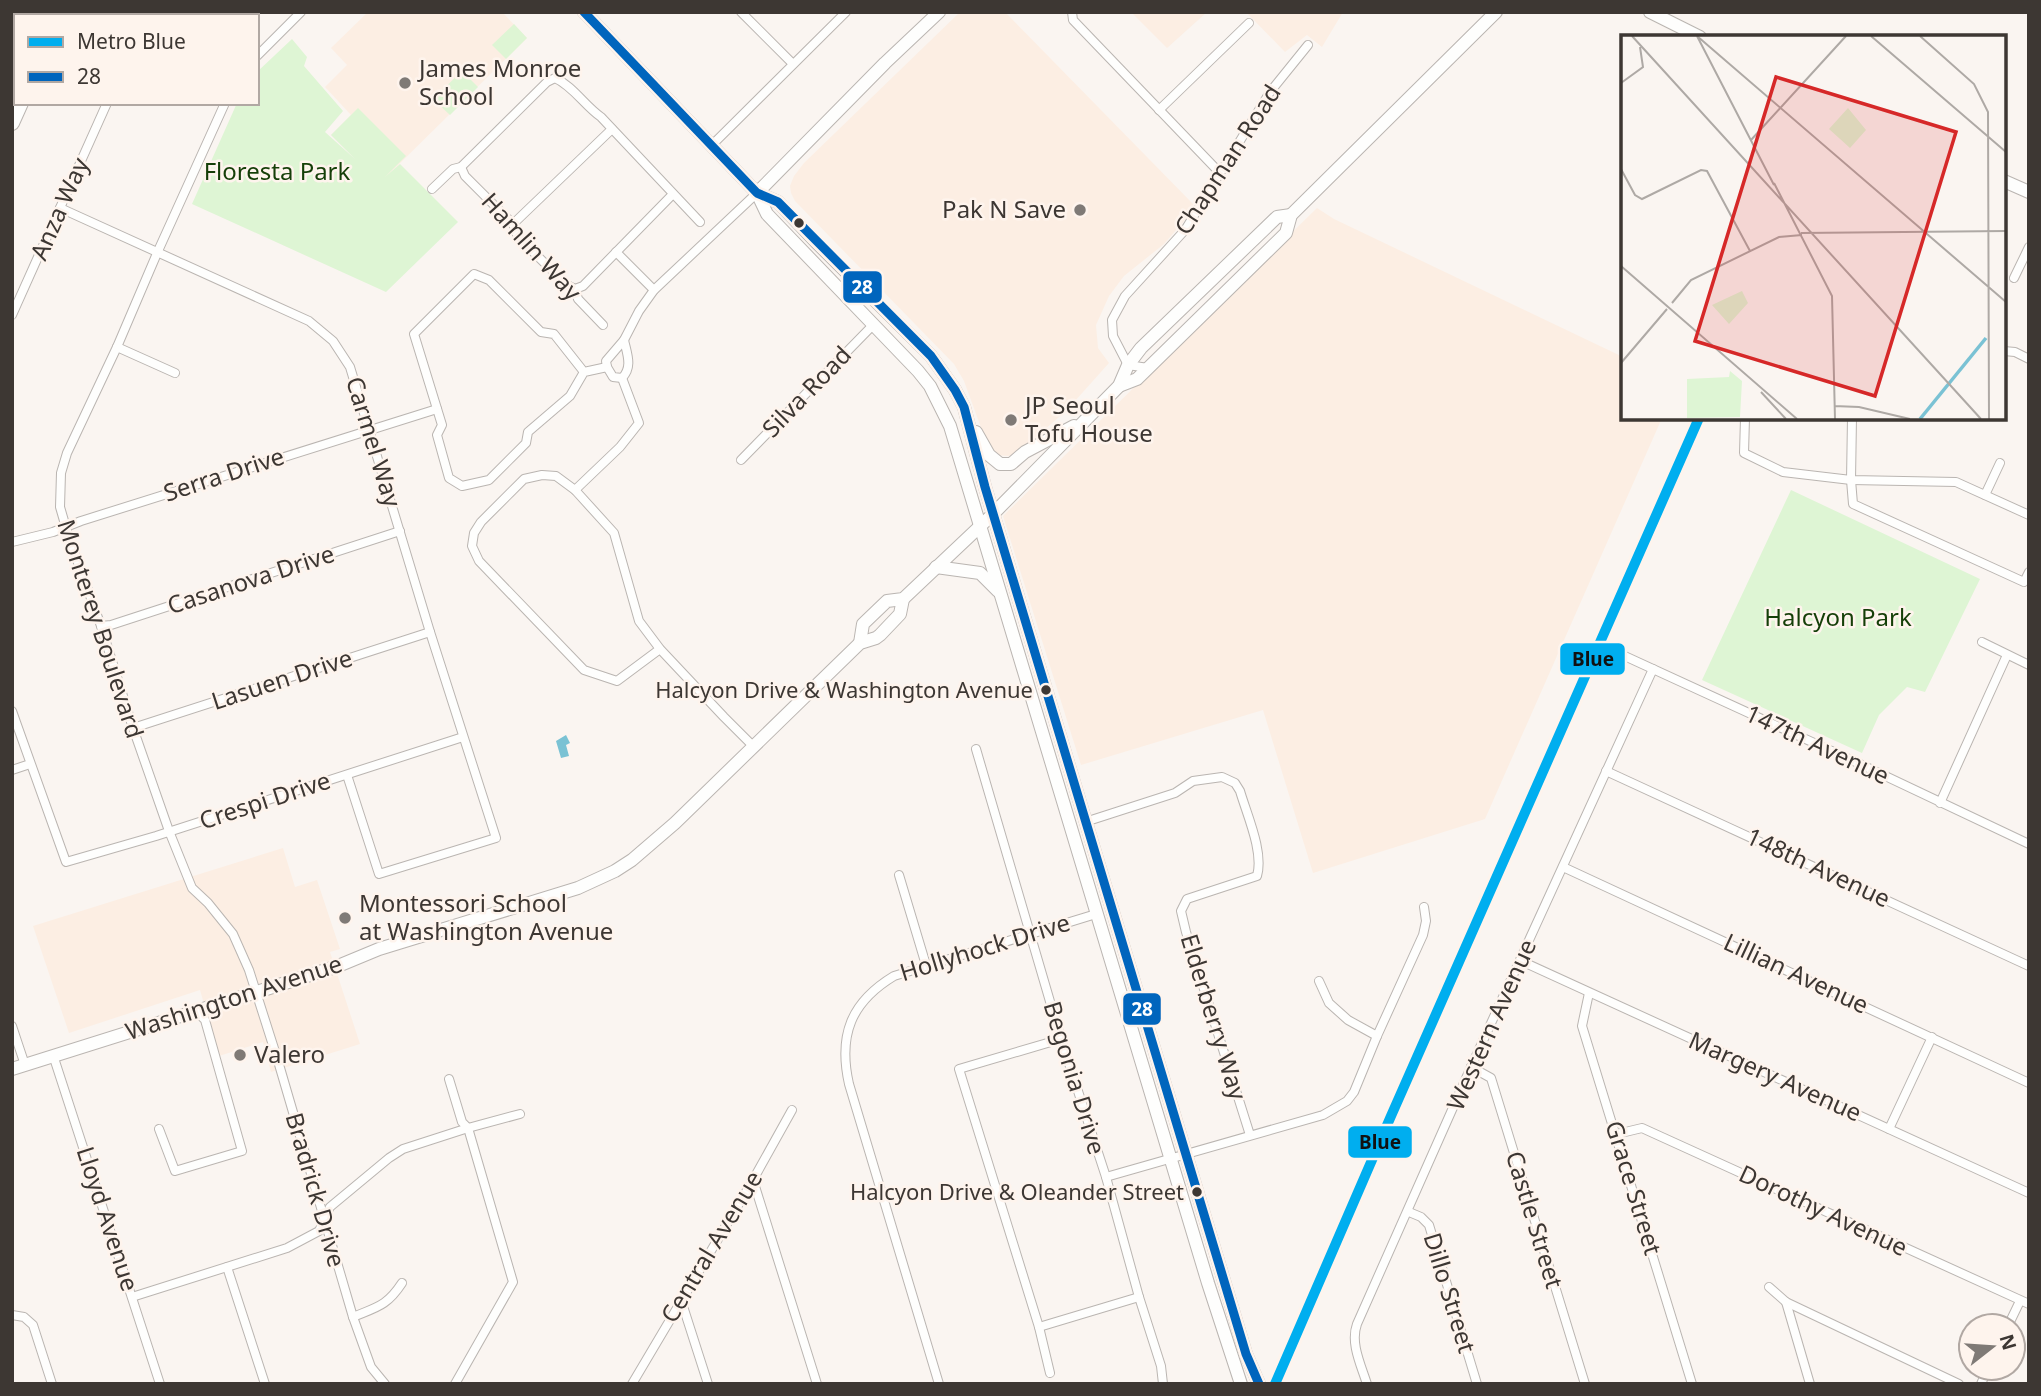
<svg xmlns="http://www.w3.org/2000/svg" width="2041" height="1396" font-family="'Noto Sans',sans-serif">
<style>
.built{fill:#fceee3}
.green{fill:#def5d4}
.water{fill:#7ac2d4}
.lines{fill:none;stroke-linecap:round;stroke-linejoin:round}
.street-casing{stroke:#bab5b1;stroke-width:10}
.secondary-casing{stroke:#bab5b1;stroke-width:14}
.highway-casing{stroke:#bab5b1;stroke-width:16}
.street{stroke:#fefefd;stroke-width:8}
.secondary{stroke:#fefefd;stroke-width:12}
.highway{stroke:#fefefd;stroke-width:14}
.bus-1-casing{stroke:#fef4ed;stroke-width:14}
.bus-1{stroke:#0065bd;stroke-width:9}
.metro-1-casing{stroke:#fef4ed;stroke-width:16}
.metro-1{stroke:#00aeef;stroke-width:10}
.poi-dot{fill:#7f7a76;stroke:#fef4ed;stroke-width:2.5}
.bus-dot{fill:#3d3733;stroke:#fef4ed;stroke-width:2.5}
.labels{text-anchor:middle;stroke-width:5;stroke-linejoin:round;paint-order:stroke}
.bus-label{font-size:22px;fill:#3d3733;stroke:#fef4ed;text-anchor:end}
.poi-label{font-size:24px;fill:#3d3733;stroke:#fef4ed;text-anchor:start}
.street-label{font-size:24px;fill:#3d3733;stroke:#fef4ed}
.park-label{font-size:24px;fill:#153f08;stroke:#fef4ed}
.inset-river{fill:none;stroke:#7ac2d4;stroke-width:3.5}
.inset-road{fill:none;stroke:#aea9a5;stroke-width:2}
.view{fill:#d62828;fill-opacity:0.15;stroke:#d62828;stroke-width:3.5}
.inset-edge{fill:none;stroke:#3d3733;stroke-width:3.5}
.line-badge{stroke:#fef4ed;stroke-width:2.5}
.badge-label{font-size:19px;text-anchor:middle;font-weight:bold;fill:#fff}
.pale-badge-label{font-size:19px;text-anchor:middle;font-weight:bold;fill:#111}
</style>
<rect width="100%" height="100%" fill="#faf5f1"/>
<!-- built -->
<g class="built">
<path d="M368 12H502L527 38 380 183 331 135 351 115 325 87 347 65 331 48Z"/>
<path d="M960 12H1005L1196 207 1164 244 1124 276 1109 296 1096 325 1098 348 1109 363 1066 411 1020 451 1009 456 995 455 987 444 964 381 954 364 795 201 791 193 790 186 794 176 804 163Z"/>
<path d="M1131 12H1207L1167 48Z"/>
<path d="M1246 12H1343L1322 47 1307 35 1285 52Z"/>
<path d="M1317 208 1334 219 1623 357V418H1662L1485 819 1313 873 1263 710 1081 765 1003 516Z"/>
<path d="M283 848 295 887 317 880 340 949 330 952 360 1044 271 1072 263 1042 219 1056 200 990 69 1033 33 926Z"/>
</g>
<!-- green -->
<g class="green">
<path d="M514 24 527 38 506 59 492 45Z"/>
<path d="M292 39 307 57 304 66 343 111 325 132 355 159 331 135 358 108 406 156 385 177 400 164 458 222 386 292 192 204 237 103H257V72Z"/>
<path d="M462 71 478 87 450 115 433 99Z"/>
<path d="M1791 490 1980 579 1925 692 1907 687 1879 715 1862 753 1702 680Z"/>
</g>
<!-- water -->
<path class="water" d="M566 735 570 743 566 745 569 756 561 758 556 741Z"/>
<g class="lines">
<defs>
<g id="street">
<path d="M741 12 793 64"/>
<path d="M1072 12 1073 20 1220 173"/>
<path d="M146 16 148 12"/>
<path d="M257 56 301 12"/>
<path d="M225 103 158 251 117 347 67 453 61 473 60 507 69 538 101 626 133 728 169 831 192 888 208 903 233 934 249 970 278 1061 353 1317 371 1367 385 1384"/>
<path d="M1159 110 1249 23"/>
<path d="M712 145 846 12"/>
<path d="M461 167 465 176 513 224 518 237 567 285 575 289 578 299 603 325"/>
<path d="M432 189 453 169 461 167 547 82 555 78C573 86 585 106 601 117L700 222"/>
<path d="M60 208 309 321 333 341 350 367 430 632 496 838 379 874 347 775"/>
<path d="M513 224 612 129"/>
<path d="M616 252 654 290"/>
<path d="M2014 278 2029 247"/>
<path d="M575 289 583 286 673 194"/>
<path d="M12 315 107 103"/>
<path d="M624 340 639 311 654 290 757 193"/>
<path d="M624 340C627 354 633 367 622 378L613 377 607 367 606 361Z"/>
<path d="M117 347 175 373"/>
<path d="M2004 351 2015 352 2029 359"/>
<path d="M1148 368 1128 365 1113 336 1112 320 1125 296 1185 230 1270 92 1308 45"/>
<path d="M584 372 554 334 541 332 489 280 474 274 414 334 442 425 437 435 449 478 462 486 489 480 526 443 528 432 570 396 584 372 607 367"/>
<path d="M1745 418 1744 453 1783 472 1851 480 1956 482 2029 515"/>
<path d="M1852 418 1851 480 1853 504 2024 582 2029 572"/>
<path d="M741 460 874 324"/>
<path d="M575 490 620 447 639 423 622 378"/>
<path d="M1985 495 2000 463"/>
<path d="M12 542 53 532 81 521 437 409"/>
<path d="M101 626 111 625 400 531"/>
<path d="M1982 642 2029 665"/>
<path d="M1605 647 1860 764 2029 844"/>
<path d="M660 649 617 681 584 670 479 561 472 546 474 533 481 522 524 479 542 475 556 476 575 490 614 533 639 621 660 649 724 717 754 747"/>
<path d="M12 711 66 862 156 836 463 737"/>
<path d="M133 728 430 632"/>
<path d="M976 749 1061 1039 1106 1177 1139 1297 1161 1366 1163 1384"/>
<path d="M12 770 30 764"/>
<path d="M1606 771 2029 966"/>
<path d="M1940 803 2007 655"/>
<path d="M1085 822 1175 793 1193 781 1222 777 1235 783 1240 791C1247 815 1264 852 1257 876L1187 899 1181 911 1186 932 1250 1135"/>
<path d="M1563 867 2029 1083"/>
<path d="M899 875 926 965"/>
<path d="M1521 961 2029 1193"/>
<path d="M1319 981 1329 1003 1348 1020 1377 1036"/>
<path d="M1589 993 1582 1026 1692 1384"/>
<path d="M12 1026 25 1065"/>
<path d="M53 1055 160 1384"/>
<path d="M1471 1067 1491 1078 1585 1384"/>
<path d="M449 1079 462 1122 468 1128 513 1282 455 1384"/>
<path d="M159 1129 175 1171 242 1151 205 1020 195 1010"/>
<path d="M1889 1129 1932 1037"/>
<path d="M1617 1134 1642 1128 2029 1304"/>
<path d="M1106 1177 1323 1115 1347 1101 1354 1092 1377 1036 1423 935 1426 921 1424 907"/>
<path d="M753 1180 817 1384"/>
<path d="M1409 1212 1421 1217 1429 1225 1477 1384"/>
<path d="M227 1267 265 1384"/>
<path d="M1769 1287 1786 1302 1959 1384"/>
<path d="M132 1297 287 1248 319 1231 330 1207 389 1158 403 1149 468 1128 520 1114"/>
<path d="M681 1300 708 1384"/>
<path d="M1786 1302 1810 1384"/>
<path d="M12 1315 24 1317 33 1325 52 1384"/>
<path d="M353 1317C377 1307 387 1306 402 1283"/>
<path d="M2008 1326 2020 1301"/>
<path d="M1039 1327 1139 1297"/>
<path d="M1050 1373 1039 1327 959 1069 1061 1039"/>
<path d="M632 1384 753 1180 792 1110"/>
<path d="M939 1384 849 1084C838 1035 851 1002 894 976L1096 914"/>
<path d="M1367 1384C1361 1365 1350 1343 1357 1324L1471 1067 1653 669"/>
<path d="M1981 1384 1988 1368"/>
</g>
<g id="secondary">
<path d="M584 12 757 193 767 214 918 371 930 386 950 426 1208 1283 1241 1384"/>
<path d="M1650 12 1700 37"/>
<path d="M2004 181 2029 192"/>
<path d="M757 193 778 202 816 242 931 356 955 390 964 407 985 487 1246 1354 1259 1384"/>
<path d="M757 193 885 63 939 12"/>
<path d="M1119 386 1137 379 1286 233 1291 215 1496 12"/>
<path d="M976 432 989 455 1000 464H1011L1025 452 1074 426"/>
<path d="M936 567 980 573 998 591"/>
<path d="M860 643 863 624 887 601 903 599 993 514 1119 386 1128 365 1141 348 1277 217 1291 215"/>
<path d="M12 1069 279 985 338 966 379 949 578 888 615 871 632 860 675 823 860 643 876 638 880 635 900 614 903 599"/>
</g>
<g id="highway">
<path d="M27 16 29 12"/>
<path d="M60 16 62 12"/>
<path d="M12 49 16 41"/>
<path d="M12 123 21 103"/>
</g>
</defs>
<!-- street casing -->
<use href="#street" class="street-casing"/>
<!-- secondary casing -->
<use href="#secondary" class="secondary-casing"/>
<!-- highway casing -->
<use href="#highway" class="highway-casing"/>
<!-- street -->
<use href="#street" class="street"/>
<!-- secondary -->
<use href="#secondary" class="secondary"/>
<!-- highway -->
<use href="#highway" class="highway"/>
<defs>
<path id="bus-1" d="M584 12 757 193 778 202 931 356 955 390 964 407 985 487 1246 1354 1259 1384"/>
</defs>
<!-- bus-1 casing -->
<use href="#bus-1" class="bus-1-casing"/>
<!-- bus-1 -->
<use href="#bus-1" class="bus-1"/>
<defs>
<path id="metro-1" d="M1275 1384 1391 1116 1699 418"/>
</defs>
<!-- metro-1 casing -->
<use href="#metro-1" class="metro-1-casing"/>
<!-- metro-1 -->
<use href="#metro-1" class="metro-1"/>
</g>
<!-- markers -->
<g class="poi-dot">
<circle cx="405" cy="83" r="7"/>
<circle cx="1080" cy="210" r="7"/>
<circle cx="1011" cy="420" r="7"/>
<circle cx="345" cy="918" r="7"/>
<circle cx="240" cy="1055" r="7"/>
</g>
<g class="bus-dot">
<circle cx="799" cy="223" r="6"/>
<circle cx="1046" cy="690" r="6"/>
<circle cx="1197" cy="1192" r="6"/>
</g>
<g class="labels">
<!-- bus labels -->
<g class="bus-label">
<text x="1033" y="698">Halcyon Drive &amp; Washington Avenue</text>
<text x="1184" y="1200">Halcyon Drive &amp; Oleander Street</text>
</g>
<!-- poi labels -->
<g class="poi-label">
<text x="419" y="77">James Monroe<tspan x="419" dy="28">School</tspan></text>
<text x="1066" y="218" text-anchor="end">Pak N Save</text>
<text x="1025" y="414">JP Seoul<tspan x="1025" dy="28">Tofu House</tspan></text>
<text x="359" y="912">Montessori School<tspan x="359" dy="28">at Washington Avenue</tspan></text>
<text x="254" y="1063">Valero</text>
</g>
<!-- street labels -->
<g class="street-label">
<text transform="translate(1228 160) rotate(-57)" y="8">Chapman Road</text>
<text transform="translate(60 209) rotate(-66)" y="8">Anza Way</text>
<text transform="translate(531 247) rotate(48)" y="8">Hamlin Way</text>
<text transform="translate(807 392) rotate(-46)" y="8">Silva Road</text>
<text transform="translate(373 442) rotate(73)" y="8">Carmel Way</text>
<text transform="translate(224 475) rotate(-18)" y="8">Serra Drive</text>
<text transform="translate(251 580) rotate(-18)" y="8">Casanova Drive</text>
<text transform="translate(100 629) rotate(72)" y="8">Monterey Boulevard</text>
<text transform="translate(282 680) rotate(-18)" y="8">Lasuen Drive</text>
<text transform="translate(1817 745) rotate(25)" y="8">147th Avenue</text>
<text transform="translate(265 801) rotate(-18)" y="8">Crespi Drive</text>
<text transform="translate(1818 868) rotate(25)" y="8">148th Avenue</text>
<text transform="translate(985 948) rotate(-17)" y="8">Hollyhock Drive</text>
<text transform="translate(1796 974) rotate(25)" y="8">Lillian Avenue</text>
<text transform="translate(234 998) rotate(-18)" y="8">Washington Avenue</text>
<text transform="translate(1213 1017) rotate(73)" y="8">Elderberry Way</text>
<text transform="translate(1492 1025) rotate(-66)" y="8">Western Avenue</text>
<text transform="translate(1775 1077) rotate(24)" y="8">Margery Avenue</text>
<text transform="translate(1074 1078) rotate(73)" y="8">Begonia Drive</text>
<text transform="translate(1633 1188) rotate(73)" y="8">Grace Street</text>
<text transform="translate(315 1190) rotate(74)" y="8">Bradrick Drive</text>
<text transform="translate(1823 1211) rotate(25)" y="8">Dorothy Avenue</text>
<text transform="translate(107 1219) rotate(72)" y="8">Lloyd Avenue</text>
<text transform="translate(1534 1220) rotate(73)" y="8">Castle Street</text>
<text transform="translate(712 1247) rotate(-59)" y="8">Central Avenue</text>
<text transform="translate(1449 1293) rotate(73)" y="8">Dillo Street</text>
</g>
<!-- park labels -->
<g class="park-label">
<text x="277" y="180">Floresta Park</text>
<text x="1838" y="626">Halcyon Park</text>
</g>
</g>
<!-- overview -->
<g transform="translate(1621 35)">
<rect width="385" height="385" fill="#faf5f1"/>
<path d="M227 73 245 95 229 113 208 94ZM121 256 127 268 108 289 91 270ZM109 336 121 346 119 382 66 383V344L108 342Z" fill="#def5d4"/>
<path class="inset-river" d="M299 384 365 303"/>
<path class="inset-road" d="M11 1 360 384M76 1 153 150M76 1 385 267M250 1 385 117M299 1 353 49 367 77 368 384M0 48 22 32 19 12M130 105 225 1M0 134 14 160 21 164 80 135 86 136 129 216M153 148 211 261 214 384M180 198 385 196M0 231 176 384M51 268 70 245 158 202 181 200M0 328 46 274M140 357 165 384M213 371 238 372 289 384"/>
<path class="view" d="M155 42 335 97 254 361 74 306Z"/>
<rect width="385" height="385" class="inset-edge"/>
</g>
<g class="line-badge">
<rect x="842" y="270" width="41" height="34" rx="7" fill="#0065bd"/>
<rect x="1559" y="642" width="67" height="34" rx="7" fill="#00aeef"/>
<rect x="1122" y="992" width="40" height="34" rx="7" fill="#0065bd"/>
<rect x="1347" y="1125" width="66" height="34" rx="7" fill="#00aeef"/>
</g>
<g class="badge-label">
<text x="862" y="294">28</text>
<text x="1142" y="1016">28</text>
</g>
<g class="pale-badge-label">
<text x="1593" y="666">Blue</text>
<text x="1380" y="1149">Blue</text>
</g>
<!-- border -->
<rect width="2041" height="1396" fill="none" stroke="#3d3733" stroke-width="28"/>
<!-- legend -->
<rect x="14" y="14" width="245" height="91" fill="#fef4ed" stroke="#b1a8a3" stroke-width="2"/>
<rect x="28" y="37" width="35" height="10" fill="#00aeef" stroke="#b1a8a3" stroke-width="2"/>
<text x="77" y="49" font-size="21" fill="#3d3733">Metro Blue</text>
<rect x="28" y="72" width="35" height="10" fill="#0065bd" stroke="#b1a8a3" stroke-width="2"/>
<text x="77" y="84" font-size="21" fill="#3d3733">28</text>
<!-- north arrow -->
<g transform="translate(1992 1347) rotate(73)"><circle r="33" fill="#fef4ed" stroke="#b1a8a3" stroke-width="2"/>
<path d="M0-5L12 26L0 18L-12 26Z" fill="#7f7a76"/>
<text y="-10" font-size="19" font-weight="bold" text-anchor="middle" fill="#3d3733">N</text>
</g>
</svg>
